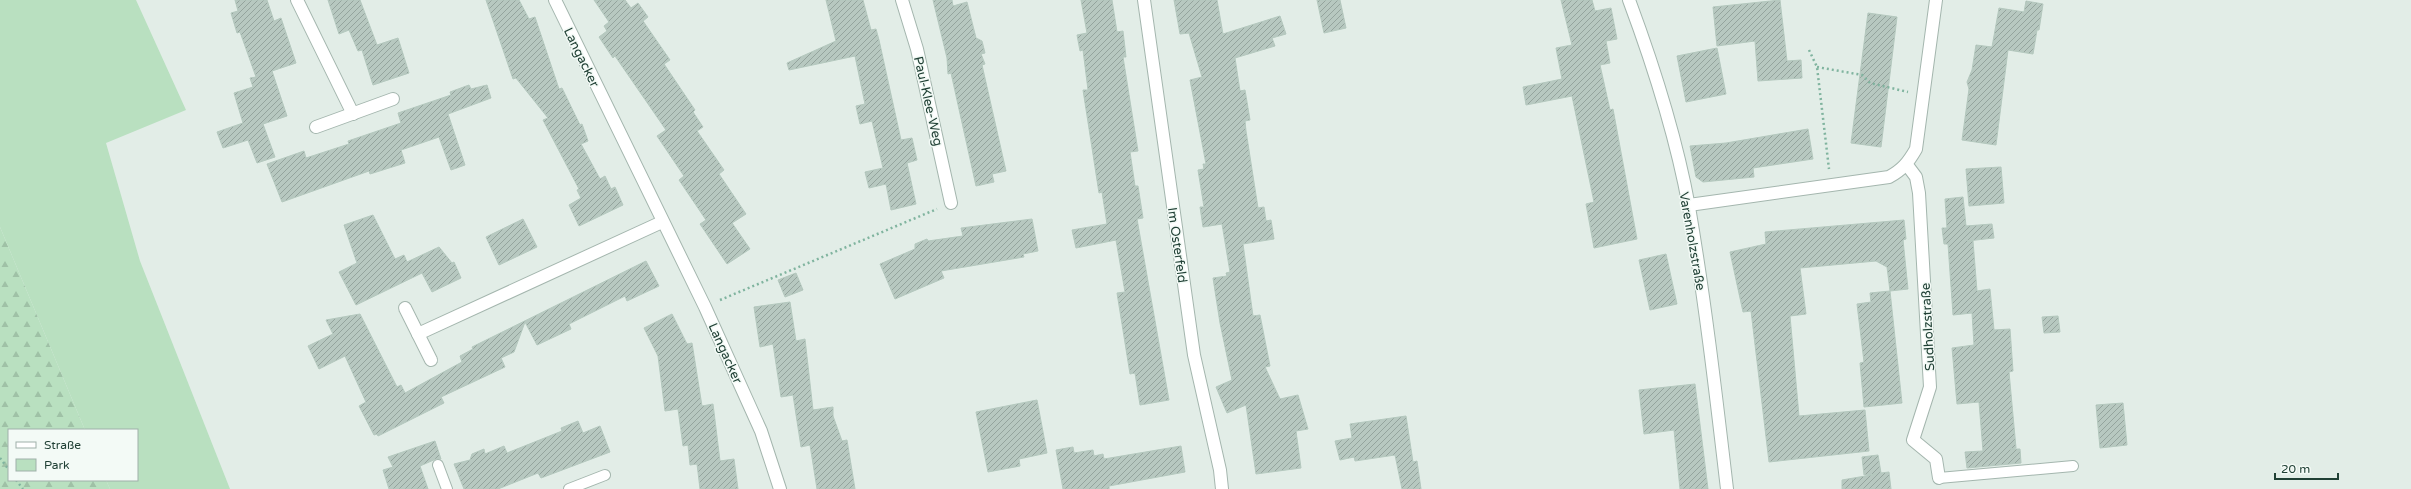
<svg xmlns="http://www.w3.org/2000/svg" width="2411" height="489" font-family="'Varela Round',sans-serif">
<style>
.green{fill:#b9e0c0}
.forest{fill:url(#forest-firs)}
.building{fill:url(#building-hatch);stroke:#b4c8be}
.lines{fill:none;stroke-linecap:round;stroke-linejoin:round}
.service-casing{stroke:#a4b6ae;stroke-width:12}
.minor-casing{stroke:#a4b6ae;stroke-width:14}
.tertiary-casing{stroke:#a4b6ae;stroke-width:14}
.path{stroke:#80b49f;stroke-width:2.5;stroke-dasharray:2 3;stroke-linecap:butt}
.service{stroke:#fff;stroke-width:10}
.minor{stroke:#fff;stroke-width:12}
.tertiary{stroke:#fff;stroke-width:12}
.labels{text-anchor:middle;stroke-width:3;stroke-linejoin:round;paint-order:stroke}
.street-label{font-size:13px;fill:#204035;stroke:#f3faf6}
</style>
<defs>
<pattern id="forest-firs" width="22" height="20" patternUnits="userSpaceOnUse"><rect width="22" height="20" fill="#b9e0c0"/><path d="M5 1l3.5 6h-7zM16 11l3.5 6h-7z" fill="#9fc1a6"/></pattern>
<pattern id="building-hatch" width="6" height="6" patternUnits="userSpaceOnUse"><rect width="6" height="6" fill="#b7c8c0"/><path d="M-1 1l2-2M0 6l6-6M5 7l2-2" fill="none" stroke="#94a49d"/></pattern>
</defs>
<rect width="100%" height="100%" fill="#e2ede7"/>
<!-- green -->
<path class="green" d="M0 0H136L186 110 106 143 140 261 230 489H110L106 480H137V430H85L0 227Z"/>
<!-- forest -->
<path class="forest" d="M0 227 85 430H9V480H106L110 489H0Z"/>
<!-- building -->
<g class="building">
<path d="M235 0H267L274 21 281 18 296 63 272 71 287 116 263 124 275 157 257 163 248 140 223 148 217 132 243 123 234 93 253 87 250 78 256 77 240 32 237 33 231 13 238 11Z"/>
<path d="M328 0H360L377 45 398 38 409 73 373 85 362 50 358 51 349 30 339 34Z"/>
<path d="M486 0H519L529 19 535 17 559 89 562 88 580 125 582 124 588 141 581 144 600 179 605 176 611 189 615 187 623 205 579 226 569 205 581 198 577 190 579 189 543 120 548 118 516 78 513 79Z"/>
<path d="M594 0H625L631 8 638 3 648 17 643 21 670 60 664 64 695 110 693 112 703 127 697 131 724 170 719 174 746 214 732 223 750 249 727 264 700 224 706 220 679 180 684 176 657 136 666 130 615 56 613 58 599 37 607 31 604 26 609 22Z"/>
<path d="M826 0H863L871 30 876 29 879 40 901 140 912 138 917 160 907 163 916 204 891 210 886 184 869 188 865 172 883 168 872 121 860 124 856 106 865 104 855 56 789 70 787 63 836 41Z"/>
<path d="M933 0H952L953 6 967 2 976 38 982 41 985 53 981 54 985 64 982 65 1006 171 992 174 994 182 976 186 951 73 948 74 947 58Z"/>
<path d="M1081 0H1112L1117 32 1123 31 1126 57H1123L1138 151 1130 152 1135 186H1138L1143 218 1137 219 1169 400 1140 405 1135 373 1130 374 1117 293 1125 292 1116 240 1076 248 1072 230 1107 224 1102 192 1099 193 1083 90H1088L1083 50 1080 51 1077 35 1087 33Z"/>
<path d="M1174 0H1217L1223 34 1280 16 1286 34 1272 38 1275 46 1235 58 1240 91 1245 90 1250 120 1245 121 1246 131 1258 208 1264 207 1266 221 1271 220 1274 239 1243 244 1253 316 1260 315 1270 366 1265 367 1280 399 1298 395 1308 429 1296 431 1301 468 1256 474 1246 405 1227 413 1216 387 1232 380 1220 323 1213 278 1227 276 1226 273 1230 272 1222 224 1203 227 1200 207H1204L1198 170 1204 169 1203 164H1206L1190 80 1202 77 1189 33 1180 34Z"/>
<path d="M1317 0H1340L1346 28 1324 33Z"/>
<path d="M1561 0H1592L1595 11 1611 8 1617 39 1606 41 1610 63 1600 65 1610 110 1613 109 1637 239 1594 248 1586 204 1594 202 1572 96 1526 105 1523 87 1562 79 1556 48 1572 45Z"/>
<path d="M1780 0 1787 61 1801 60 1802 78 1758 81 1755 41 1717 46 1713 7Z"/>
<path d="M2026 1 2043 4 2039 30H2037L2033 54 2008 50 1996 145 1962 140 1969 89 1967 82 1972 70 1976 45 1992 47 1999 8 2024 12Z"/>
<path d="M1868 13 1897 17 1881 147 1851 143Z"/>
<path d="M1717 48 1726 94 1686 102 1677 56Z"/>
<path d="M469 85 471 89 487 85 491 98 448 114 465 165 451 170 439 137 401 150 405 163 370 174 369 171 282 202 267 164 304 151 306 158 349 144 348 141 401 123 398 113 451 95 450 92Z"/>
<path d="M1808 129 1813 159 1753 168 1754 177 1703 182 1696 177 1690 146 1726 143Z"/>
<path d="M2001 167 2004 203 1969 206 1966 169Z"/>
<path d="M1963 197 1966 226 1992 224 1994 238 1967 241H1973L1977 291 1990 289 1994 330 2010 329 2013 371 2009 372 2016 448 2010 449H2020L2021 463 1967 468 1965 452 1983 451 1979 402 1957 404 1952 348 1974 345 1972 313 1953 315 1948 244H1944L1942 228H1947L1945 199Z"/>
<path d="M373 215 395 259 404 255 407 262 439 247 452 263 454 262 461 278 432 292 422 273 356 305 339 272 357 263 344 225Z"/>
<path d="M523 219 537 247 499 265 486 237Z"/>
<path d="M1032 219 1038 251 1023 254 1024 257 941 271 944 278 895 299 880 264 915 249V244L927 239 928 241 963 236 961 228Z"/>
<path d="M1904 220 1906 239 1903 240 1908 289 1890 291 1887 267 1876 261 1800 268 1806 314 1790 316 1799 416 1865 410 1869 451 1769 462 1751 311 1743 312 1730 252 1766 244 1765 232Z"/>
<path d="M1666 254 1677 304 1650 310 1639 260Z"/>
<path d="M646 261 659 286 627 301 625 296 569 324 571 329 537 345 525 322 514 352 501 358 505 367 441 397 444 403 378 436 377 434 374 435 359 406 366 402 345 356 319 369 308 346 333 334 326 320 360 314 397 387 401 385 405 393 462 362 460 356 473 349 472 347Z"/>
<path d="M796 273 803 290 785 297 778 280Z"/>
<path d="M1890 291 1902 403 1864 407 1860 363 1864 362 1857 304 1871 302 1870 293Z"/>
<path d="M790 302 796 341 805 339 813 410 833 407V416L842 441 847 440 855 489H817L810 445 801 447 793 395 781 397 773 344 760 347 754 307Z"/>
<path d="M672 314 687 344 692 343 702 406 713 404 720 461 734 459 738 489H700L697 464 690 465 688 445 683 446 678 409 665 411 658 356 644 328Z"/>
<path d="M2058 316 2060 332 2044 333 2042 317Z"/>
<path d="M1695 384 1708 489H1680L1674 430 1644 434 1639 390Z"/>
<path d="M1037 400 1047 453 1019 459 1020 466 988 472 976 412Z"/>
<path d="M2123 403 2127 445 2100 448 2096 405Z"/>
<path d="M1406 416 1413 462 1417 461 1421 489H1402L1395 455 1355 461 1354 457 1340 460 1335 441 1352 438 1350 424Z"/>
<path d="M578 421 583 433 600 426 610 452 541 478 538 473 498 489H464L454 464 470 460 472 454 484 449 485 454 504 446 507 453 562 431 561 428Z"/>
<path d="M435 441 441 459H436L420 466 428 489H389L383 470 393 467 388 457Z"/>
<path d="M1181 446 1185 472 1109 486V489H1063L1056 450 1073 447 1074 453 1093 450 1094 456 1103 454 1104 459Z"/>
<path d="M1878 455 1881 473 1889 472 1891 489H1842V480L1877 474 1864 475 1862 457Z"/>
</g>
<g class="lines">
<defs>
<g id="service">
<path d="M438 465 447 489"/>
<path d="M1939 478 2073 466"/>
<path d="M569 489 605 475"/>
</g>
<g id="minor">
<path d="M297 0 353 114"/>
<path d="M555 0 705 307 761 431 780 489"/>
<path d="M902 0 917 49 951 203"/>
<path d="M1144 0 1194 355 1220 470 1222 489"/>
<path d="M316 127 393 99"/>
<path d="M1907 165 1916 177 1919 193 1930 387 1913 440 1936 459 1939 478"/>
<path d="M1689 205 1889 177C1902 170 1908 163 1916 149L1936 0"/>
<path d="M405 308 431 360"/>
<path d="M418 334 662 222"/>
</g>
<path id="tertiary" d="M1629 0C1654 67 1676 136 1689 207 1705 300 1716 395 1727 489"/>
</defs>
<!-- service casing -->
<use href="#service" class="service-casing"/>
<!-- minor casing -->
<use href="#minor" class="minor-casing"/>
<!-- tertiary casing -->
<use href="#tertiary" class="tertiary-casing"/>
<!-- path -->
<g class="path">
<path d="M1809 50 1817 67 1829 169"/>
<path d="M1817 67 1862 75 1870 83 1908 92"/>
<path d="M720 300 937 209"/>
<path d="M0 458 9 470"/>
<path d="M16 480 23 489"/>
</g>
<!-- service -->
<use href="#service" class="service"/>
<!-- minor -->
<use href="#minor" class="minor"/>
<!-- tertiary -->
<use href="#tertiary" class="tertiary"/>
</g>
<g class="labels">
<!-- street labels -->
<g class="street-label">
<text transform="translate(582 57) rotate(64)" y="5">Langacker</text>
<text transform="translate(929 101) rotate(77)" y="5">Paul-Klee-Weg</text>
<text transform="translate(1693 241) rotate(80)" y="5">Varenholzstraße</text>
<text transform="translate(1178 245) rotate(82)" y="5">Im Osterfeld</text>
<text transform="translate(1927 327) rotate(-93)" y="5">Sudholzstraße</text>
<text transform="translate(726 353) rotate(66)" y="5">Langacker</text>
</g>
</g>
<!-- legend -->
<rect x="8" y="429" width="130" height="52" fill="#f3faf6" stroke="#9fb0a9"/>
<rect x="16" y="442" width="20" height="6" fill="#ffffff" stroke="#9fb0a9"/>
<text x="44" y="449" font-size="12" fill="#204035">Straße</text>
<rect x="16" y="459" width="20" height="12" fill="#b9e0c0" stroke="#9fb0a9"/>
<text x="44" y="469" font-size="12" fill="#204035">Park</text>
<!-- scale -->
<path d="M2275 473v6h63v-6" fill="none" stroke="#204035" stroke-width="2"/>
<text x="2281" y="473" font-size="12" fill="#204035" stroke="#f3faf6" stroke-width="3" paint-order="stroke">20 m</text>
</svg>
